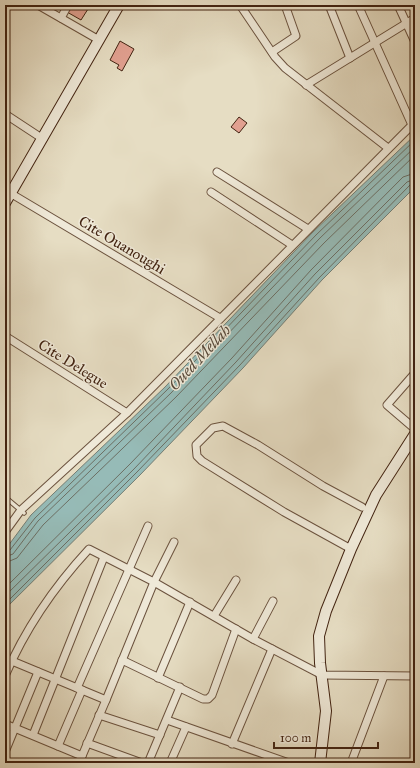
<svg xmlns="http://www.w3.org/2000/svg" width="420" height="768" font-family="'IM FELL Great Primer',serif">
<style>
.water{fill:#96bbb7;stroke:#747e75}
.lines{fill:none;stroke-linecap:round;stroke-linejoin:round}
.shore{stroke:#6c6f64;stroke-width:1}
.building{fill:#e1a090;stroke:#422311}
.lane-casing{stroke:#6b523e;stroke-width:5.5}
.street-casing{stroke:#6b523e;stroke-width:9}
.secondary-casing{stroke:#422311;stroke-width:12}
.lane{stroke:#efe9d8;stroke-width:3.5}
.street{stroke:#efe9d8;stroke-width:7}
.secondary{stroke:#efe9d8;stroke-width:10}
.labels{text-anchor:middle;stroke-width:3;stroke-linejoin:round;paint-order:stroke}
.street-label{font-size:15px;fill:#422311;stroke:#efe9d8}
.water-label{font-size:16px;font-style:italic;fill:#57493a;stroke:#efe9d8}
</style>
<rect width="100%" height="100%" fill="#e6ddc3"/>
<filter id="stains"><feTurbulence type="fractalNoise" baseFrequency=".005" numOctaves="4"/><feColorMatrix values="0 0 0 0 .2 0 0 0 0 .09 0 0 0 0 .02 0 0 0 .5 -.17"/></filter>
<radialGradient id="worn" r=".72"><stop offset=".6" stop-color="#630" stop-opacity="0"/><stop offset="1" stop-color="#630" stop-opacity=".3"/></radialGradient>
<!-- water -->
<path class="water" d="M415 135V187L322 280 243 368 140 475 5 609V550L31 515 165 387 313 232Z"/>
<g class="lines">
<!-- shore -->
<g class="shore">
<path d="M5 552 10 550 35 518 168 389 316 235 415 140"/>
<path d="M5 557 13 554 38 521 171 393 320 238 415 147"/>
<path d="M5 563 17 558 43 525 176 397 324 243 415 155"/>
<path d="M5 588 130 464 232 358 311 270 403 177 415 173"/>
<path d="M5 596 134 469 236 362 315 274 407 182 415 179"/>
<path d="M5 604 137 472 240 365 319 278 410 185 415 184"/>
</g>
</g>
<!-- building -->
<g class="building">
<path d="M71 5H81L88 9 81 20 67 12Z"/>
<path d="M120 41 134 49 122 71 117 68 119 65 110 60Z"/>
<path d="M239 117 247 123 239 133 231 127Z"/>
</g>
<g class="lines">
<defs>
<path id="lane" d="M5 497 24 513"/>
<g id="street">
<path d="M38 5 99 40"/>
<path d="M240 5 275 57 285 68 388 148"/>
<path d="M329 5 350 58"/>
<path d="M358 5 412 125"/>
<path d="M398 5 415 42"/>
<path d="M61 18 68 5"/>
<path d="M272 52 296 36 285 5"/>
<path d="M306 85 415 18"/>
<path d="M5 114 43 139"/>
<path d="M217 172 308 229"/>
<path d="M5 190 220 318"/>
<path d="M211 192 292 245"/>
<path d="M5 336 127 413"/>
<path d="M415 373 387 405 415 429"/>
<path d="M5 532 21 510 127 413 415 122"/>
<path d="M351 549 284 512 202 461 197 456 196 445 213 428 223 426 258 445 323 486 362 507"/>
<path d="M214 616 236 580"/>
<path d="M253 639 273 601"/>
<path d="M122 660 203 699H208L212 695 236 629"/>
<path d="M12 661 106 700 154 582 174 542"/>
<path d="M5 676C26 627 53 588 89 549L154 582 253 639 322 675 415 676"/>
<path d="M158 678 190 602"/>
<path d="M77 688 148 526"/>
<path d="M99 715 160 735"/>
<path d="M167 720 289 763"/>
<path d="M5 724 82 756"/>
<path d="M33 735 104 557"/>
<path d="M87 743 142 763"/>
<path d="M232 744 272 649"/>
<path d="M58 746 82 690"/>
<path d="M5 752 38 672"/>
<path d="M79 763 106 700"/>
<path d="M148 763 180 687"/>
<path d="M170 763 186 727"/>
<path d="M351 763 384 676"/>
</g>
<g id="secondary">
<path d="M5 203 119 5"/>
<path d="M320 763 326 711 320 663 319 636 326 611 351 549 376 495 415 434"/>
</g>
</defs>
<!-- lane casing -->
<use href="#lane" class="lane-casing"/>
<!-- street casing -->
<use href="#street" class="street-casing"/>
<!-- secondary casing -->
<use href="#secondary" class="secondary-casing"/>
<!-- lane -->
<use href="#lane" class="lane"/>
<!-- street -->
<use href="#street" class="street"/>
<!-- secondary -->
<use href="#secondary" class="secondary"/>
</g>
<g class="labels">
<!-- street labels -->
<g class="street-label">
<text transform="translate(122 245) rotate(31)" y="5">Cite Ouanoughi</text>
<text transform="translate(73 364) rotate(32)" y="5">Cite Delegue</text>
</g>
<!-- water labels -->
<g class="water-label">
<text transform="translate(199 357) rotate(-47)" y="6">Oued Mellah</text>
</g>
</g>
<!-- margin -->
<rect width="420" height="768" fill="none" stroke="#e6ddc3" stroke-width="20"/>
<rect x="6" y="6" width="408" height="756" fill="none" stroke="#422311" stroke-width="2"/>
<rect x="10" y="10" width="400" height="748" fill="none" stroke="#422311"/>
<!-- scale -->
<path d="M274 742v6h104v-6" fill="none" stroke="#422311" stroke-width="2"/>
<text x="280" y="742" font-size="12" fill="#422311" stroke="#efe9d8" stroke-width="3" paint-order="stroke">100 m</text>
<rect width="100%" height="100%" filter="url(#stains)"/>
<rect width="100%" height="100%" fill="url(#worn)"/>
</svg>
